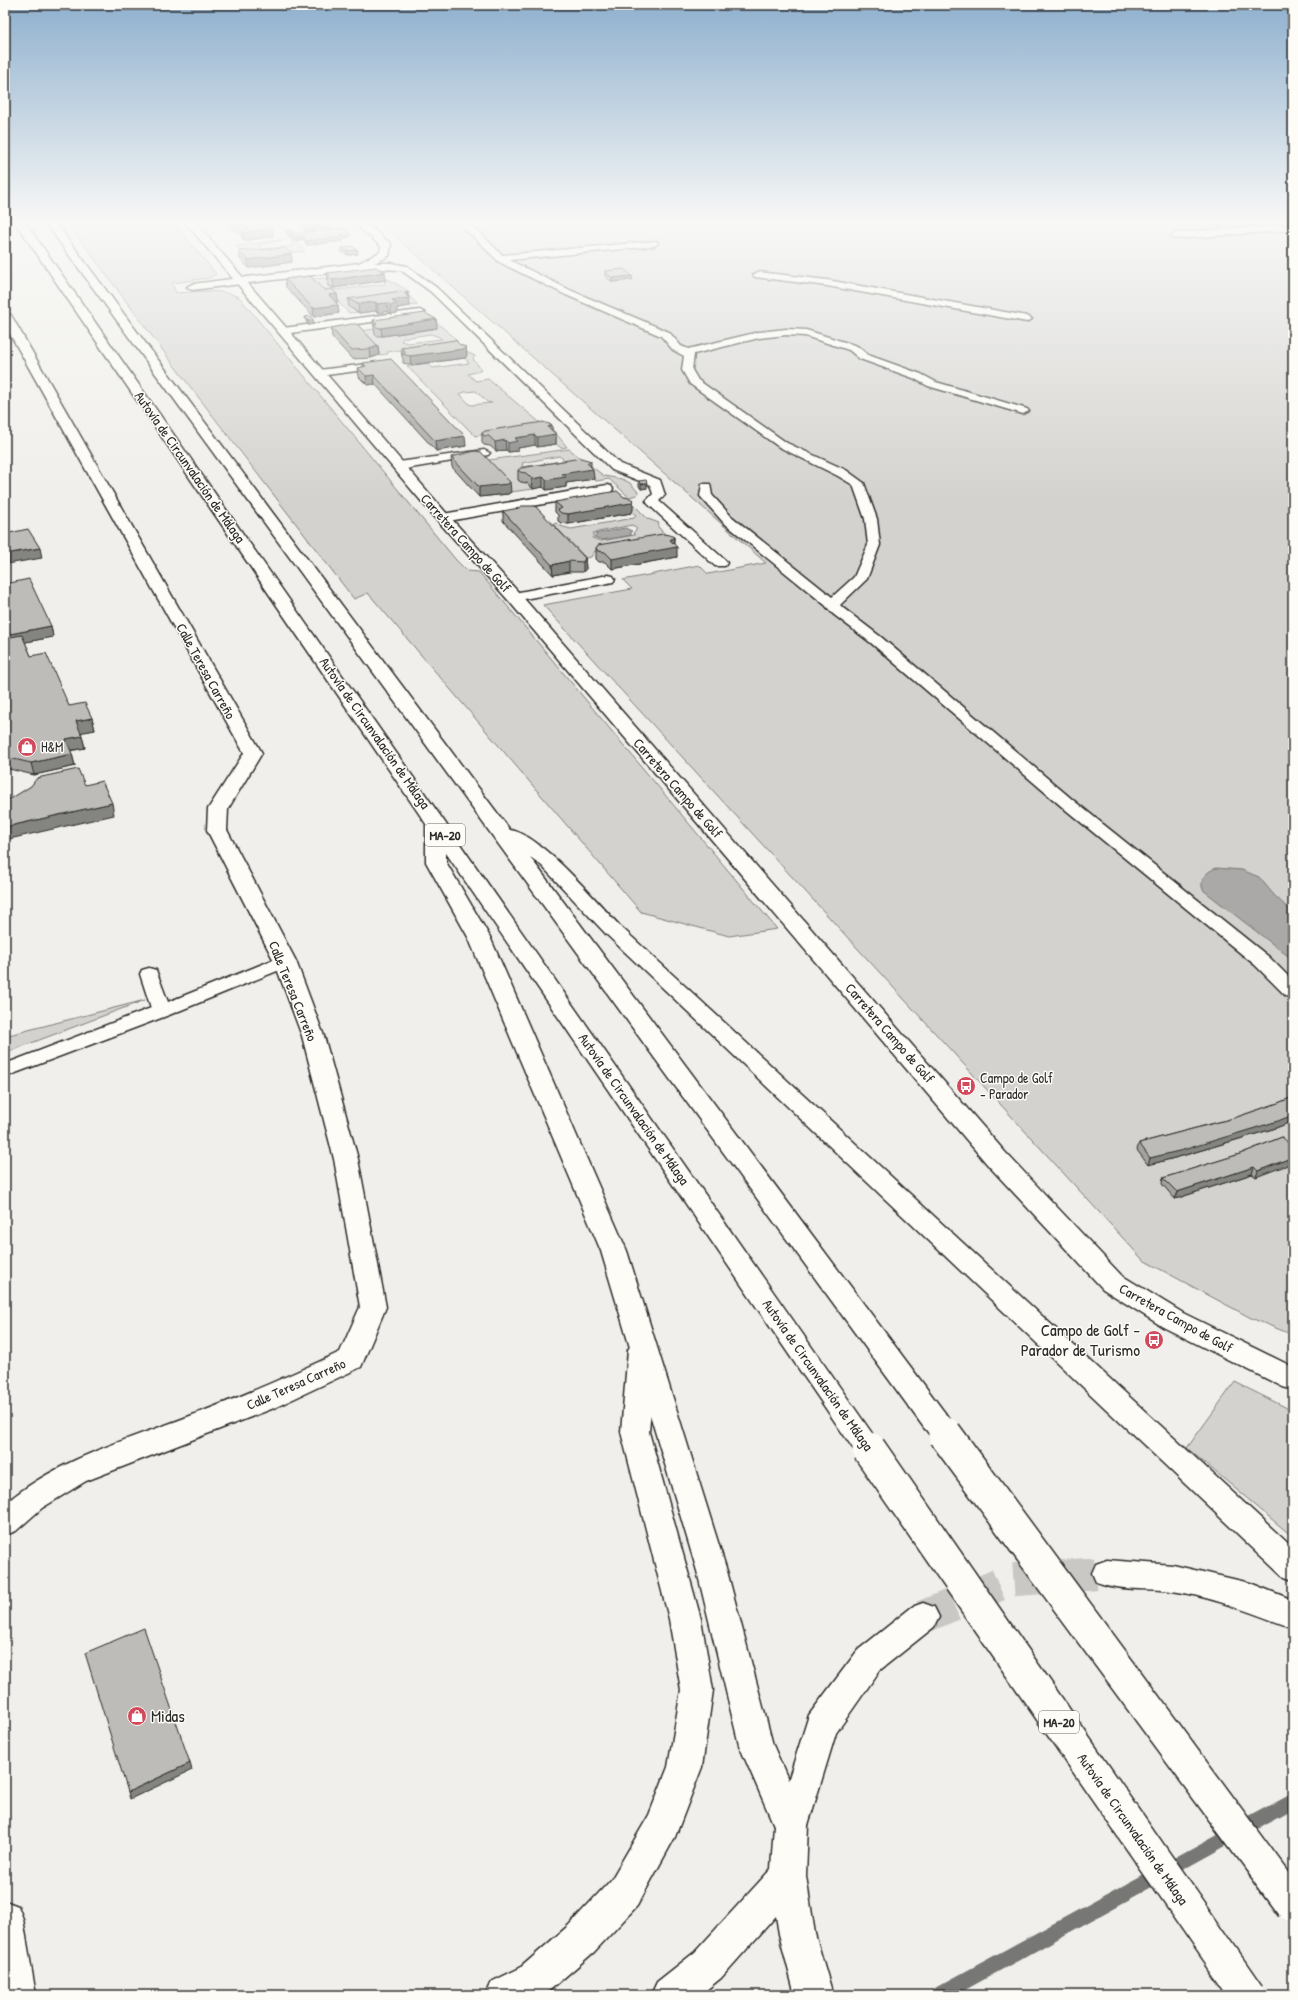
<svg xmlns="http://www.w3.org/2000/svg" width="1298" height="2000" font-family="'Patrick Hand',sans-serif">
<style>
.green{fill:#d3d2cf;stroke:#7f7e7d;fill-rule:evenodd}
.water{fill:#aaa9a7;stroke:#777775}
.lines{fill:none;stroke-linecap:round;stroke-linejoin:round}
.stream{fill:#777775;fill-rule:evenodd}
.primary-tunnel{stroke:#c9c8c5;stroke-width:33;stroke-dasharray:33 16;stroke-linecap:butt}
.lane-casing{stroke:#2b2b2b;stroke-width:3}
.street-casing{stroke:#2b2b2b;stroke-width:3}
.secondary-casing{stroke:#2b2b2b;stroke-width:3}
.primary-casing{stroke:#2b2b2b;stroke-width:3}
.highway-casing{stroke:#2b2b2b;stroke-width:3}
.lane{fill:#fdfcf7;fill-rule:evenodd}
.street{fill:#fdfcf7;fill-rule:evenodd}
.secondary{fill:#fdfcf7;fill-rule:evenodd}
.primary{fill:#fdfcf7;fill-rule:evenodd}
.highway{fill:#fdfcf7;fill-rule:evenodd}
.highway-bridge-far1-casing{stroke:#2b2b2b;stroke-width:28;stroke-linecap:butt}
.highway-bridge-casing{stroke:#2b2b2b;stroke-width:36;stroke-linecap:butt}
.highway-bridge-far1{stroke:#fdfcf7;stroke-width:25}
.highway-bridge{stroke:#fdfcf7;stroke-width:33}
.wall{fill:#a3a29e;stroke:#2b2b2b}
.shaded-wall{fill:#848481;stroke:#2b2b2b}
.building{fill:#bdbcb8;stroke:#2b2b2b}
.labels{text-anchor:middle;stroke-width:3;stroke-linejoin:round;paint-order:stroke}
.shield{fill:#fdfcf7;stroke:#6a6a68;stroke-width:1}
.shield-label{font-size:13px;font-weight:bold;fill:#2b2b2b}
.street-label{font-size:14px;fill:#2b2b2b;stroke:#fdfcf7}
.poi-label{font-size:14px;fill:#2b2b2b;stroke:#fdfcf7;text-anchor:start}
.near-poi-label{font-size:17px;fill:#2b2b2b;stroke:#fdfcf7;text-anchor:end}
</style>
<rect width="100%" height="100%" fill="#f0efeb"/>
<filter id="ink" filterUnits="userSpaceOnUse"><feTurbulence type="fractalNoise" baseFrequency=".025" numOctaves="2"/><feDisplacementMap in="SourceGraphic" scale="8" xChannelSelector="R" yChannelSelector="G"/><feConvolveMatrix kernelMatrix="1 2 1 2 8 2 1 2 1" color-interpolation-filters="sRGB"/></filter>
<g filter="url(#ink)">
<!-- green -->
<g class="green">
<path d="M67 222H173L216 274 209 278 172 283 176 293C197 292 219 288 239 297L456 560 467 571 479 572 777 929 729 936 641 912 368 593 354 599 179 372Z"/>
<path d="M379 222H1293V1335L1251 1318 1143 1260 543 605 632 589 623 580 699 565 708 574 766 563Z"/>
<path d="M288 239 259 245 263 249 294 246 291 242 294 241 305 251 248 258 236 246Z"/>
<path d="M324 278 331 285 328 286 336 290 385 284 384 279H388C395 284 403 287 410 292L407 294 418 305 410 306 405 303 349 307 358 312 349 313 319 283 311 284 303 280Z"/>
<path d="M434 320C442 328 451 333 458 342L387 352 388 354 379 355 358 333 352 332 375 329 382 336 434 329 436 327ZM431 334 439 337 442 339 408 343 401 341 403 338Z"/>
<path d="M451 344H459L466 352 475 356 473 359 481 369 480 371 468 374 476 381 488 379 544 426 554 431 567 447 561 448 548 437 518 429 475 436 407 366 427 363 433 368 469 363 465 358 467 356ZM476 391 487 402 492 403 470 405 460 394 465 392Z"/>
<path d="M569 449 604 476 622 479 630 483 638 492 637 495 629 497 609 479 596 481 587 473 518 480 521 482 527 483 533 489 511 492 482 461ZM559 456 563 459 562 461 521 467 523 465 522 463Z"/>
<path d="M626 497 648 519 659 523 658 527 672 541 638 544 595 551 591 557 586 558 553 524 556 523 560 526 571 529 634 518 636 515 615 499ZM632 525 637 529 633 533 635 535 601 541 592 538 594 535 593 533Z"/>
<path d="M145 1000 5 1053V1036Z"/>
<path d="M1235 1382 1293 1411V1537L1187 1448Z"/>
</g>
<!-- water -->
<g class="water">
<path d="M1193 222 1293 223C1282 223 1270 222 1259 223 1244 225 1202 234 1193 222Z"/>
<path d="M625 528 632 531 630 533 632 535 602 540 594 537 597 535 595 534Z"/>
<path d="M1216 868 1242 870 1259 877 1274 895 1293 913V960L1203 890C1199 879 1206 872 1216 868Z"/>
</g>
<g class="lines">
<!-- stream -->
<path class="stream" d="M1293 1793V1809L956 1995H930L933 1989Z"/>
<!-- primary-tunnel -->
<path class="primary-tunnel" d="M923 1617 1010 1580 1107 1573"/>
<defs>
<g id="lane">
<path d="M456 222H465L479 232 502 255 657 241 658 243 654 246 509 260 572 291 669 332 681 346 688 349 759 332 786 329 806 330 857 346 868 355 921 374 936 382 1027 409 1029 411 1023 414 928 386 913 378 860 359 849 350 805 336 786 335 759 338 694 354 692 370 698 380 787 443 846 470 864 483 877 519 880 545 867 579 840 605 843 608 881 637 1073 800 1269 957 1293 981V998L1286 996 1255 965 1061 806 871 643 833 614 825 605 723 522 700 496 702 484H710L712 495 731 516 832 597 854 577 868 545 865 519 853 485 838 476 779 447 690 384 682 370 684 356 673 350 661 336 566 295 499 262 473 236Z"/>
<path d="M1293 224V230L1175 239 1171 236 1175 233Z"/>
<path d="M362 263H391L407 266 437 288 620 464 660 480 665 495 659 501 725 560 727 563 725 566H715L648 504 646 501 653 494 650 485 612 470 431 292 401 270 359 268V264Z"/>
<path d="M758 272 827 280 1027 316 1032 319 1027 322 827 286 755 277 753 275Z"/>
<path d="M420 310 425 313 423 315 283 334 278 331 283 328Z"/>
<path d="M383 362 388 365 387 367 319 376 314 373 319 370Z"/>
<path d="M484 450 490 453 488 455 399 470 393 466 399 462Z"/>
<path d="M607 485 611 486 613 489 611 492 443 522 437 518 443 514Z"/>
<path d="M608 575 613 576 615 579 613 582 514 601 509 600 507 597 509 594 514 593Z"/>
<path d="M285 955 292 957 294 961 292 965 169 1015 5 1077V1064L151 1008 140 974 142 970 149 968 156 970 168 1002Z"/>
</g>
<g id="street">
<path d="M353 222H364L390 243 391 245 389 256 362 269 192 290 187 287 192 284 359 263 380 252 381 246Z"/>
<path d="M5 312 11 315 262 753 228 809 227 830 296 961 324 1036 358 1159 386 1307 361 1367 274 1408 86 1481 42 1508 16 1531 5 1535V1504C57 1459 127 1440 190 1416 241 1397 291 1375 340 1352L360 1307 334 1159 302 1036 274 961 207 830 208 809 244 753 5 325Z"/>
<path d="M642 1339 652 1343 656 1350 649 1432 701 1619 713 1690 702 1767 675 1837 637 1906 594 1952 544 1995H485L491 1982 520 1968 568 1926 611 1880 649 1815 668 1767 681 1690 669 1619 621 1432 628 1350 632 1343Z"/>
<path d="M5 1901 18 1906 23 1919 36 1995H5Z"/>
</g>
<path id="secondary" d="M185 222H195L448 515 520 594 1005 1152 1121 1275 1183 1313 1293 1367V1390L1283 1387 1163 1327 1103 1289 987 1164 508 600 438 521Z"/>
<g id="primary">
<path d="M1107 1560 1173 1565 1250 1583 1293 1600V1628C1254 1614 1214 1597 1172 1591 1147 1588 1120 1591 1096 1582L1092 1573 1096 1564Z"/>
<path d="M923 1603 934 1607 939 1617 934 1627 880 1670 836 1733 808 1825 806 1876 815 1934 833 1995H795L779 1934 776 1916 721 1978 700 1995H651L657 1982 695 1952 771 1869 774 1825 809 1715 858 1650 912 1607Z"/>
</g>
<g id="highway">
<path d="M15 222H25L883 1449 879 1457 869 1461 859 1457 446 853V862L490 937 627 1251 727 1571 773 1745 808 1825 803 1837 791 1842 779 1837 739 1745 697 1571 601 1251 468 937 426 862V824Z"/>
<path d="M45 222H55L510 830C538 832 599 904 620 926L1293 1548V1580L1282 1576 606 934 540 864 530 857 945 1413 949 1421 945 1429 935 1432 925 1429Z"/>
</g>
</defs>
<!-- lane casing -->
<use href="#lane" class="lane-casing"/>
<!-- street casing -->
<use href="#street" class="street-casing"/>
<!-- secondary casing -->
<use href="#secondary" class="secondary-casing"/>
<!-- primary casing -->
<use href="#primary" class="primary-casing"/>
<!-- highway casing -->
<use href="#highway" class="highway-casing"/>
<!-- lane -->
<use href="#lane" class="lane"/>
<!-- street -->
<use href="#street" class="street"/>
<!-- secondary -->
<use href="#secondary" class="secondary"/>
<!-- primary -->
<use href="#primary" class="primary"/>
<!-- highway -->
<use href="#highway" class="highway"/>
<defs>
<path id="highway-bridge-far1" d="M935 1421 946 1435"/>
<g id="highway-bridge">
<path d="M945 1434 1293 1906"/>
<path d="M869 1449 1248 1995"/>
</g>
</defs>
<!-- highway-bridge-far1 casing -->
<use href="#highway-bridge-far1" class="highway-bridge-far1-casing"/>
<!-- highway-bridge casing -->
<use href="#highway-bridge" class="highway-bridge-casing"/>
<!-- highway-bridge-far1 -->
<use href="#highway-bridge-far1" class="highway-bridge-far1"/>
<!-- highway-bridge -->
<use href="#highway-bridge" class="highway-bridge"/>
</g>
<!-- wall -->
<g class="wall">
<path d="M229 222H265L272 228 273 236 244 241 242 238 241 232H236L233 230V228H232L230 226Z"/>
<path d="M299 222 331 224V228L306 231 300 226Z"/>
<path d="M286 230 293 231 294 234 350 237 343 238V241L307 245 303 239 294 241 291 238V236H289L286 233Z"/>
<path d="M342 248 358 254 348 255 342 252Z"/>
<path d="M239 251 291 254 292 262 249 268 240 259Z"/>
<path d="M605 271 632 276V280L612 282 605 276Z"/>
<path d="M327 273 386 280 334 288 328 286Z"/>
<path d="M285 279 337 294 338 302H336L339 313 314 317 286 287Z"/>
<path d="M408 293V297L409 298 410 306 397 308 398 313 391 314 388 311 378 313 376 311 359 313 349 307 348 299Z"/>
<path d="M305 317 314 324 308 325 306 321Z"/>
<path d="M436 319 437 328 382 336H376L375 334 373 320Z"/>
<path d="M331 328 378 346 379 355 371 358 352 359 332 337Z"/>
<path d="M401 348 467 356 465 358 411 365 403 363V358L402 357Z"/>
<path d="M363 363 466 446 436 451 375 384 367 385 359 377 358 368 363 367Z"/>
<path d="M552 425V430L556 434V444L537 447 535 445 518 448V451L508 452 506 450 496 451 490 446 484 445 482 443V433Z"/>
<path d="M451 457 511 492 508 494 479 497 452 467Z"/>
<path d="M591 466 594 479 566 483V487L546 490 543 487 533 489 527 483 521 482 518 480V470Z"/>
<path d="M639 481 647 488 641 489 639 486Z"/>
<path d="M555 502 633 510 631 513 568 524 561 523 558 521V515L555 512Z"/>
<path d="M503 511 585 558 586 569 583 572H569L553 575 503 521Z"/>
<path d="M674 537V543L677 557 612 569 605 562H599L596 559V548Z"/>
<path d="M5 584 51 626 53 637 25 642 31 656 69 706 92 718 95 730 81 732 85 748 70 751 72 754 75 766 34 775 5 768Z"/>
<path d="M1293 1097V1121L1276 1128 1182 1156 1148 1165 1137 1150 1139 1143 1234 1118 1278 1103Z"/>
<path d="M1282 1137 1256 1177 1252 1174 1175 1199 1162 1184 1163 1178 1240 1154Z"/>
</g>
<!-- shaded-wall -->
<g class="shaded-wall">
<path d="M331 224V228L306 231 305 227Z"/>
<path d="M272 228 273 236 244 241 243 233Z"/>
<path d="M293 231 294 235 291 234V236H289L288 232Z"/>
<path d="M350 233V237L343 238V241L307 245 306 241 340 234Z"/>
<path d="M302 235 303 239 294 241 293 237Z"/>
<path d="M358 250V254L348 255 347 251Z"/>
<path d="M291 254 292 262 249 268 248 260Z"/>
<path d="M385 272 386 280 334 288 333 280Z"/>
<path d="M632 276V280L612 282V278Z"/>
<path d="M408 293V298H409L410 306 397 308 398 313 391 314 390 305 392 300Z"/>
<path d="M337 294 338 302 330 303 329 295Z"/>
<path d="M376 302V311L359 313 358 304Z"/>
<path d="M387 303 388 311 378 313 377 304Z"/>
<path d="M338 305 339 313 314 317 313 308Z"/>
<path d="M436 319 437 328 382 336 381 328Z"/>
<path d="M313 320 314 324 308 325V321Z"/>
<path d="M378 346 379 355 371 358 370 349Z"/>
<path d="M466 347 467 356 465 358 411 365 410 356Z"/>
<path d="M374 375 375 384 367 385 366 376Z"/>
<path d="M552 425V435L556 434V444L537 447V437L548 427Z"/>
<path d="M535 435V445L518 448V451L508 452V443L515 438Z"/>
<path d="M465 436 466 446 436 451 435 441Z"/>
<path d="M505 440 506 450 496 451 495 442Z"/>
<path d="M591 461V469H593L594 479 566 483V487L546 490V480L587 463Z"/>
<path d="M543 477V487L533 489 532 479Z"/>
<path d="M510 482 511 492 508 494 479 497V487Z"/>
<path d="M647 483V488L641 489V484Z"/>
<path d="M633 500V510L631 513 568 524V514Z"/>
<path d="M674 537 673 547H677V557L612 569V559L670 540Z"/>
<path d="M40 548 42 558 7 564 8 571 5 572V554Z"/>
<path d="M585 558 586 569 583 572V562Z"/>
<path d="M569 561V572L553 575 552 565Z"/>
<path d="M51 626 53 637 5 646V635Z"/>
<path d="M92 718 95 730 79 733 76 721Z"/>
<path d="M82 736 85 748 68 751 66 739Z"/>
<path d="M72 754 75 766 34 775 31 763Z"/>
<path d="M112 803 114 815 5 840V827Z"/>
<path d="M1293 1115V1121L1276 1128 1182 1156 1148 1165 1150 1158Z"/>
<path d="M1293 1157V1163L1256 1177 1258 1171Z"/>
<path d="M1254 1167 1252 1174 1175 1199 1177 1192Z"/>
<path d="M190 1763 192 1770 130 1799 128 1792Z"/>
</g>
<!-- building -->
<g class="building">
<path d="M232 222H265L272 228 243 233 241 231 249 229 245 225H235Z"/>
<path d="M299 222H328L331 224 305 227Z"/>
<path d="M344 228 350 233 340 234 343 237 306 241 302 235 293 237 291 234Z"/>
<path d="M291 229 293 231 288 232 286 230Z"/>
<path d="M352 246 358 250 347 251 342 248Z"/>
<path d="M285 248 291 254 248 260 239 251Z"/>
<path d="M376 267 385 272 333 280 327 278 330 276 327 273Z"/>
<path d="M624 269 632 276 612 278 605 271Z"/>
<path d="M310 276 324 290 332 289 337 294 329 295 338 305 313 308 285 279Z"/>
<path d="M401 291 408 293 405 294 409 298 392 300 397 304 390 305 387 303 377 304 376 302 358 304 348 299Z"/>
<path d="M425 313 436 319 381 328 376 327 374 325 377 324 373 320Z"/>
<path d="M311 316 313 320 308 321 305 317Z"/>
<path d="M351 324H357L378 346 370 349 351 350 331 328Z"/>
<path d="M455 340 460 345 466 347 464 349 410 356 402 354 406 352 401 348Z"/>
<path d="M391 359 465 436 435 441 374 375 366 376 358 368 366 366 363 363Z"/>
<path d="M543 422 552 425 548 427 556 434 537 437 535 435 515 438 518 441 508 443 505 440 495 442 489 436H484L482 433 485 431Z"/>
<path d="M475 451 481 452 510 482 508 484 479 487 451 457Z"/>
<path d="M581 458 591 461 587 463 593 469 562 474 566 477 546 480 543 477 532 479 526 473 520 472 518 470 521 468Z"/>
<path d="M646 480 647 483 641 484 639 481Z"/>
<path d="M617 491 624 497 630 498 633 500 631 503 568 514 561 513 558 510 562 508 555 502Z"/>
<path d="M521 506H535L585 558 583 562 569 561 552 565 503 511 519 508Z"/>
<path d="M28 529 40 548 5 554V534Z"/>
<path d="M663 534 670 535 674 537 670 540 677 547 612 559 605 552 598 551 596 548 598 545Z"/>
<path d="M29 579 51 626 5 635V584Z"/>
<path d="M22 635 31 656 46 653 69 706 85 703 92 718 76 721 82 736 66 739 72 754 31 763 5 757V638Z"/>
<path d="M78 769 85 785 102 781 112 803 5 827V800L12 798 31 786 37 778Z"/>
<path d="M1293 1097V1115L1278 1121 1183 1150 1150 1158 1139 1143 1234 1118 1278 1103Z"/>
<path d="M1282 1137 1293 1147V1157L1258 1171 1254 1167 1177 1192 1163 1178 1240 1154Z"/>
<path d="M144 1628 190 1763 128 1792 85 1653Z"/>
</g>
</g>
<!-- sky -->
<linearGradient id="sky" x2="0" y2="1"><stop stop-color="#8fb0ce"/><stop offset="0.44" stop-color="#f8f8f6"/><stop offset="1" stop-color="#f8f8f6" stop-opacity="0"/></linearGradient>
<rect width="1298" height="502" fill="url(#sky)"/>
<!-- icons -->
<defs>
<symbol id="shop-disc" viewBox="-11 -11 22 22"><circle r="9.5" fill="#d1495b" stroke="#fdfcf7"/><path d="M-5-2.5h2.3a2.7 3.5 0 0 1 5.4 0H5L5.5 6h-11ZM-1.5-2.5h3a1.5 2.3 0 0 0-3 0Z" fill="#fff"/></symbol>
<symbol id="bus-disc" viewBox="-11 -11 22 22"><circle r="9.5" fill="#d1495b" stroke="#fdfcf7"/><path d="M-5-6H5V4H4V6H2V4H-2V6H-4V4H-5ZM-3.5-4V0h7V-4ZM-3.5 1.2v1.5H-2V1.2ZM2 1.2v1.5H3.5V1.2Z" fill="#fff"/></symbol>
</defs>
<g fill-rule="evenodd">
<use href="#shop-disc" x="16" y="736" width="22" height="22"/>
<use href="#bus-disc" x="955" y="1075" width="22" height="22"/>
<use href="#bus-disc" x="1143" y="1329" width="22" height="22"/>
<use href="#shop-disc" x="126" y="1705" width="22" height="22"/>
</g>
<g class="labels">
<!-- shield labels -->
<g class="shield">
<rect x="425" y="824" width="40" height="22" rx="3"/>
<rect x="1039" y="1711" width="40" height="22" rx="3"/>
</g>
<g class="shield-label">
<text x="445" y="840">MA-20</text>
<text x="1059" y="1727">MA-20</text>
</g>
<!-- street labels -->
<g class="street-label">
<text transform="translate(190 467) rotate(55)" y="5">Autovía de Circunvalación de Málaga</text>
<text transform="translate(466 543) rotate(48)" y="5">Carretera Campo de Golf</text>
<text transform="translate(206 671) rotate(61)" y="5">Calle Teresa Carreño</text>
<text transform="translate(375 733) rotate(55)" y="5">Autovía de Circunvalación de Málaga</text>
<text transform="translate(678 788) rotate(49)" y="5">Carretera Campo de Golf</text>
<text transform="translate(293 991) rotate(68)" y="5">Calle Teresa Carreño</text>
<text transform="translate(890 1033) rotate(49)" y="5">Carretera Campo de Golf</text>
<text transform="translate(634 1109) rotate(55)" y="5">Autovía de Circunvalación de Málaga</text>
<text transform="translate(1176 1318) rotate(29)" y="5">Carretera Campo de Golf</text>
<text transform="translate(818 1375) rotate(55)" y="5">Autovía de Circunvalación de Málaga</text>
<text transform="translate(296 1384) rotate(-24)" y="5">Calle Teresa Carreño</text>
<text transform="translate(1133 1829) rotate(55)" y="5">Autovía de Circunvalación de Málaga</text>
</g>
<!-- poi labels -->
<g class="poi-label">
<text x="41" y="752">H&amp;M</text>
<text x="980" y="1083">Campo de Golf<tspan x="980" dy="16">- Parador</tspan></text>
</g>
<!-- near-poi labels -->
<g class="near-poi-label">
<text x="1140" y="1336">Campo de Golf -<tspan x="1140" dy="20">Parador de Turismo</tspan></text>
<text x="151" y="1722" text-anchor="start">Midas</text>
</g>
</g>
<!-- margin -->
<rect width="1298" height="2000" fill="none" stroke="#fdfcf7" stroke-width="20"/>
<rect x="10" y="10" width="1278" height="1980" fill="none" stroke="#2b2b2b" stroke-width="1.5" filter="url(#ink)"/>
</svg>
